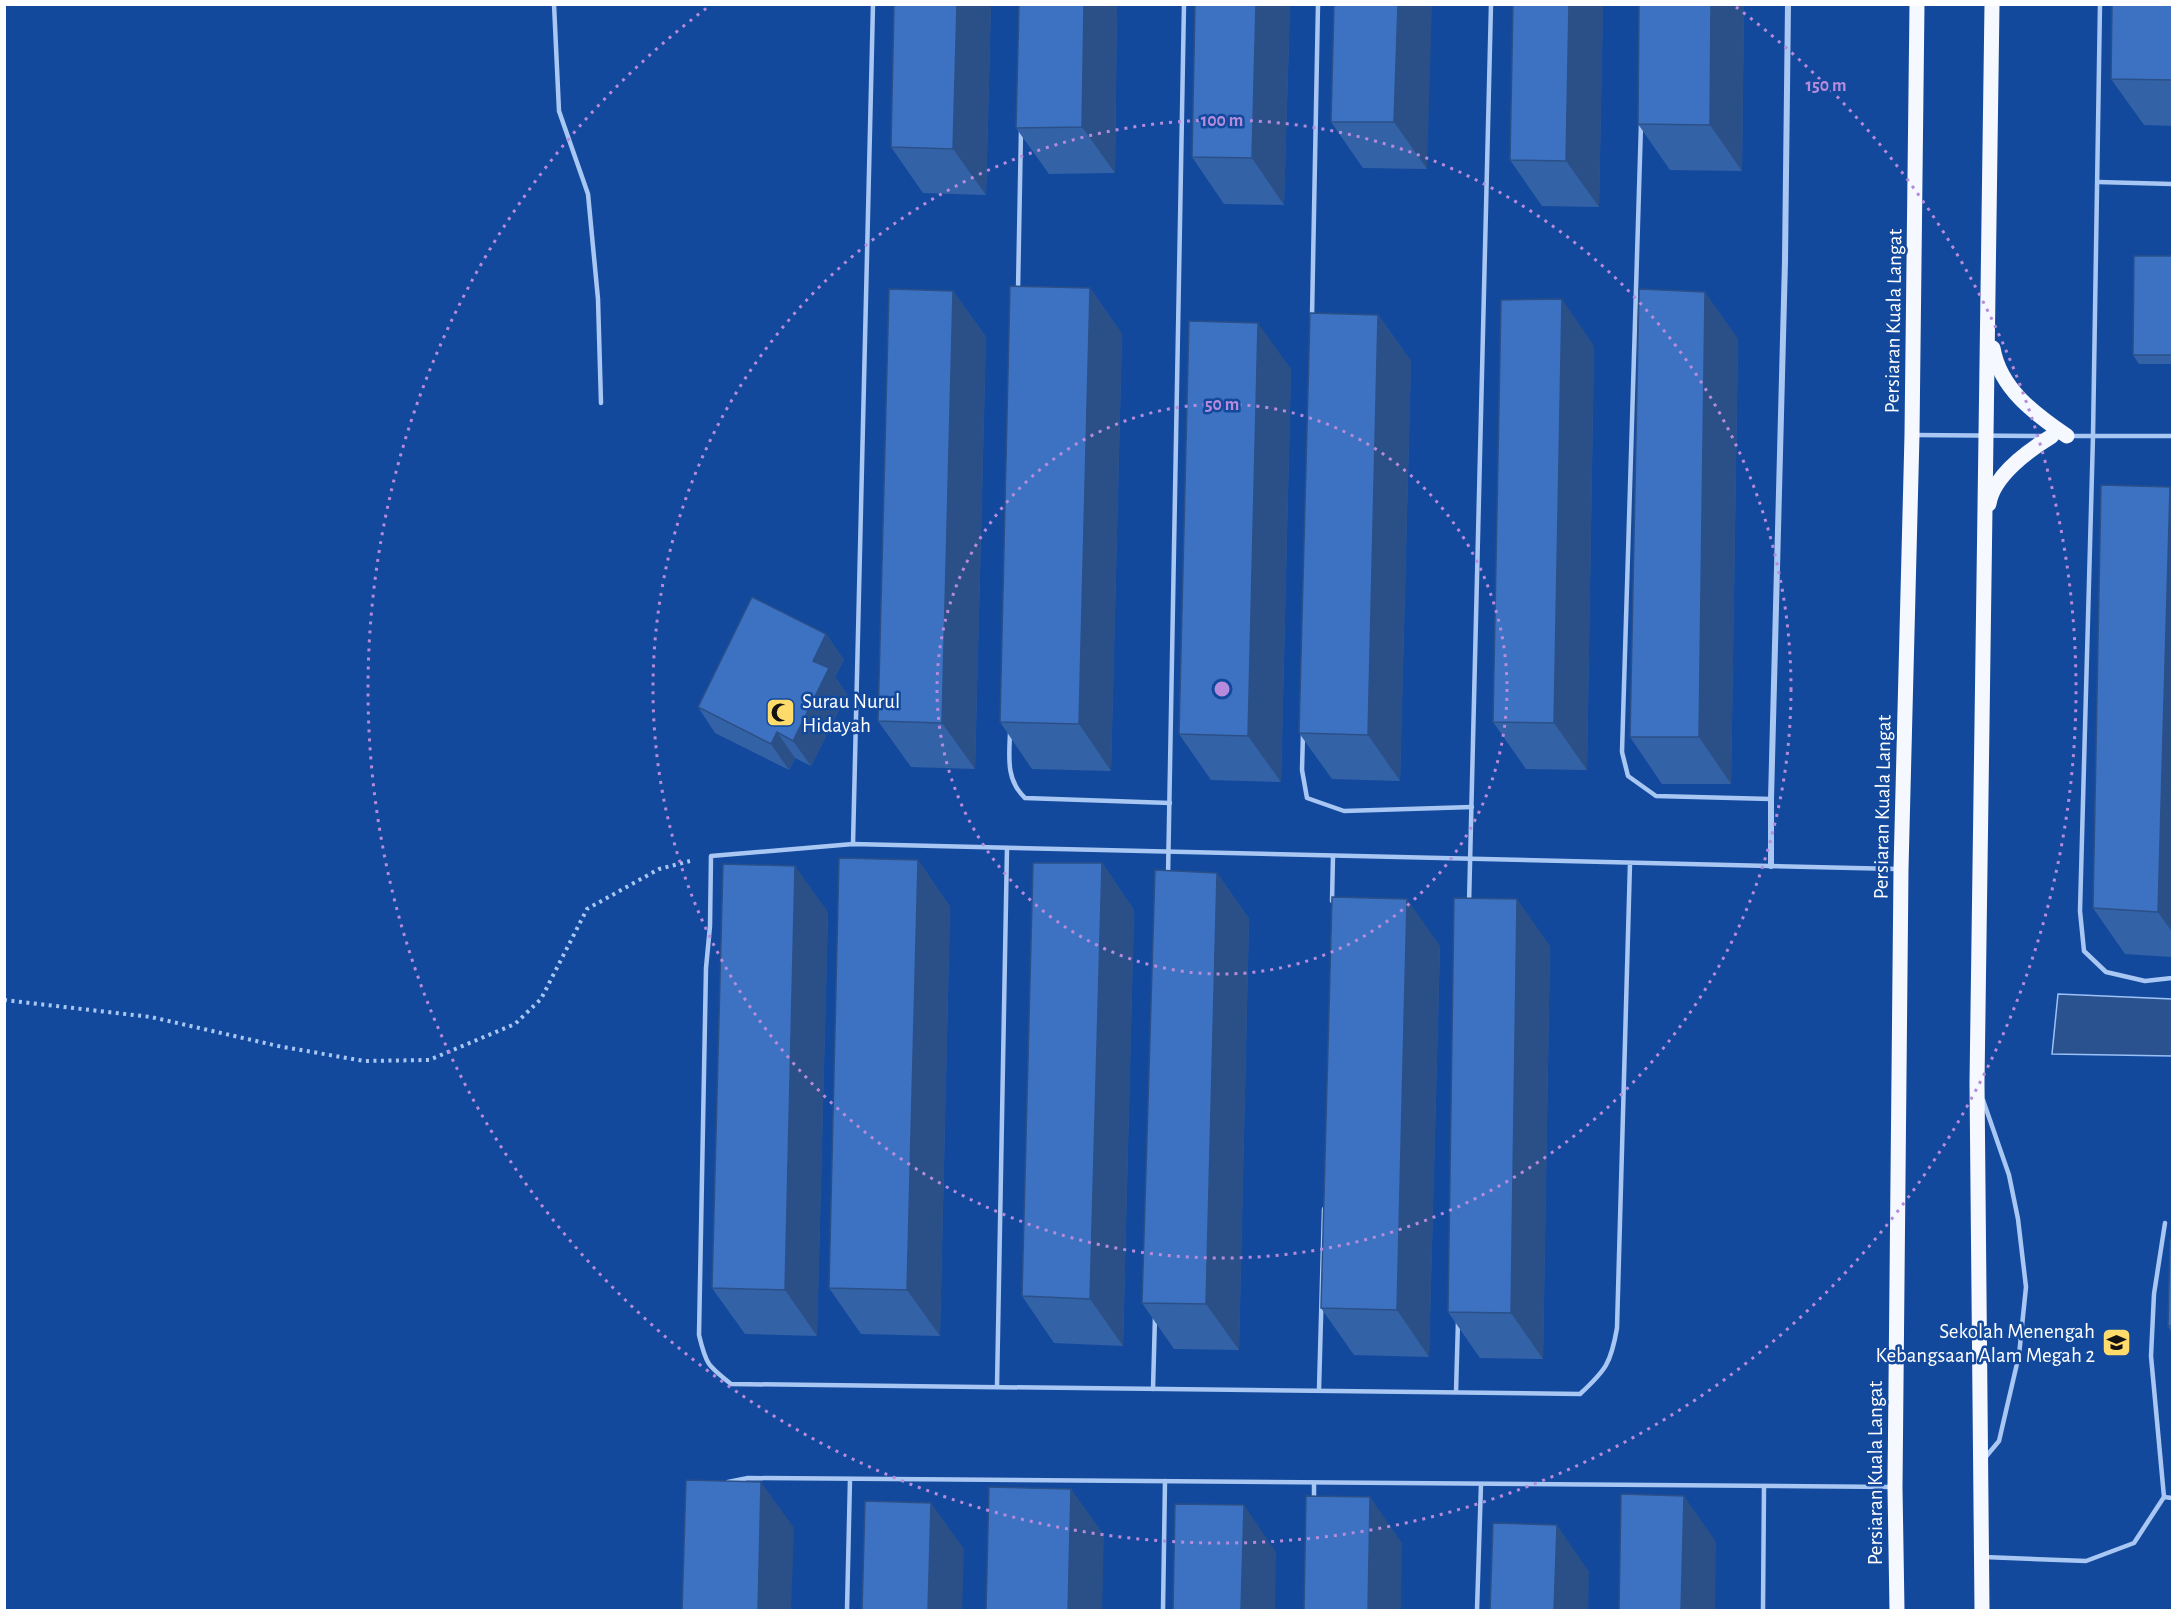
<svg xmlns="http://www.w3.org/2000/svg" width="2177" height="1615" font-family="'Alegreya Sans',sans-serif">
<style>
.water{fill:#2a528f;stroke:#9bc1f6;stroke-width:1.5}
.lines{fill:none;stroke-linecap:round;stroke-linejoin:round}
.path{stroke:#a9c7f3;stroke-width:4;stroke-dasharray:3 4.5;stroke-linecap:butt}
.lane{stroke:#a9c7f3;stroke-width:4.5}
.street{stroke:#a9c7f3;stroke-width:6}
.primary{stroke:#f5f8ff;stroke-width:15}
.wall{fill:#3462a7}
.shaded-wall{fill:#2b5088}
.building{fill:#3d72c2;stroke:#2b5088;stroke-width:1.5}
.ring{fill:none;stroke:#b68bdc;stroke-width:3;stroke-dasharray:3 6}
.labels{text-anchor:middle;stroke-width:5;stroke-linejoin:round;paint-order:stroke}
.street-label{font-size:21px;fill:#fff;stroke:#13499c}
.poi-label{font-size:21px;fill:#fff;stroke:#13499c;text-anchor:start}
.centre{fill:#b68bdc;stroke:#13499c;stroke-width:3}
.ring-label{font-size:18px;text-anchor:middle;font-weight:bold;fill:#b68bdc;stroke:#13499c;stroke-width:5;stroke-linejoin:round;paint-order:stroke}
</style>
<rect width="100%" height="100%" fill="#13499c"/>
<!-- water -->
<path class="water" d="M2058 994 2172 999V1056L2052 1054Z"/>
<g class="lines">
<!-- path -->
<path class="path" d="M4 1000 151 1017 278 1046 364 1061 429 1060 515 1024 541 999 587 909 659 869 690 861"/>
<!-- lane -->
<g class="lane">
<path d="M554 4 559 111 588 194 598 299 601 403"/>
<path d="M2100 4 2093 436 2080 911 2084 951 2106 972 2145 981 2172 978"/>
<path d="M1641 124 1622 752 1628 776 1656 796 1771 799"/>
<path d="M2098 182 2172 184"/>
<path d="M1018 290 1021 130"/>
<path d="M1312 317 1318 4"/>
<path d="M1915 435 2042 436"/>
<path d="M2068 436H2172"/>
<path d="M1010 733C1009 758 1006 780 1025 798L1170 803"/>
<path d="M1303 733 1302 770 1307 798 1344 811 1472 807"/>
<path d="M853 844 873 4"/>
<path d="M1630 863 1617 1328C1611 1363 1606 1370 1580 1394L731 1384C707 1365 706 1364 699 1335L706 968 710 926 711 856 853 844 1897 869"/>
<path d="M1168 876 1184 4"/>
<path d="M1332 901 1333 856"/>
<path d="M1469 905 1491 4"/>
<path d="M1983 1100 2009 1175 2018 1219 2026 1287 2019 1355 1999 1441 1984 1459"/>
<path d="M997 1387 1007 848"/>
<path d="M1153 1389 1155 1316"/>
<path d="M1319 1390 1324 1209"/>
<path d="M1456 1392 1458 1321"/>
<path d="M728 1482 748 1478 1892 1487"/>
<path d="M1314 1483V1500"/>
<path d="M2164 1497 2151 1356 2154 1294 2165 1223"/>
<path d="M1984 1557 2086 1561 2134 1543 2164 1497 2172 1498"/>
<path d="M847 1610 850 1479"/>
<path d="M1163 1610 1165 1481"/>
<path d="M1477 1610 1481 1484"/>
<path d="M1763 1610 1764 1486"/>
</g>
<!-- street -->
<path class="street" d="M1771 866V799L1785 261 1788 4"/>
<!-- primary -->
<g class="primary">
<path d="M1993 348C2000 389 2035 414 2067 436"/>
<path d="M1989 504C1993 476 2029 450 2052 436"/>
<path d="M1897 1610 1895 1487 1901 869 1912 435 1917 4"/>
<path d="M1982 1610 1977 1083 1992 4"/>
</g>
</g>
<!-- wall -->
<g class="wall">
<path d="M894 4H991L986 195 923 193 891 147Z"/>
<path d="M1019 4H1117L1115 173 1049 174 1016 128Z"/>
<path d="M1195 4H1290L1284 205 1224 204 1192 157Z"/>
<path d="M1334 4 1427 169 1363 168 1331 122Z"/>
<path d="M1513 4H1603L1599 207 1542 206 1510 160Z"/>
<path d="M1639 4H1744L1742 171 1670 170 1638 124Z"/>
<path d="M2172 4V126L2144 125 2111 79Z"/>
<path d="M2172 256V364H2139L2133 355Z"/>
<path d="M1090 288 1122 334 1111 771 1032 769 1000 722Z"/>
<path d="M953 291 986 337 975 769 911 767 878 721Z"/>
<path d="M1378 315 1411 361 1400 781 1332 779 1299 733Z"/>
<path d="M1738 339 1731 784H1662L1630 737Z"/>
<path d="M1594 346 1587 770 1526 769 1493 722Z"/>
<path d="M1291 369 1281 782 1211 780 1179 734Z"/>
<path d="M2172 490V957L2125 954 2093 908Z"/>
<path d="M826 634 844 660 835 677 847 694 811 766 795 758 789 770 715 733 698 707Z"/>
<path d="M918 860 950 907 940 1336 861 1334 829 1288Z"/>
<path d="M1102 863 1134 910 1123 1346 1054 1343 1022 1296Z"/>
<path d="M1217 873 1249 919 1239 1350 1174 1349 1142 1303Z"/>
<path d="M828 912 817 1336 745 1334 712 1288Z"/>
<path d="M1440 946 1429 1357 1354 1355 1321 1308Z"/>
<path d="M1550 946 1543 1359 1480 1358 1448 1312Z"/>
<path d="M2172 1239V1333L2168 1326Z"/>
</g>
<!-- shaded-wall -->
<g class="shaded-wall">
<path d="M957 4H991L986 195 953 149Z"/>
<path d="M1084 4H1117L1115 173 1082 127Z"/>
<path d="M1256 4H1290L1284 205 1252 158Z"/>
<path d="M1398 4H1432L1427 169 1394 122Z"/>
<path d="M1569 4H1603L1599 207 1566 161Z"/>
<path d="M1711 4H1744L1742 171 1710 125Z"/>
<path d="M1090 288 1122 334 1111 771 1079 724Z"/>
<path d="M953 291 986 337 975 769 942 723Z"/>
<path d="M1705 292 1738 339 1731 784 1699 737Z"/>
<path d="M1562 299 1594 346 1587 770 1554 723Z"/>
<path d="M1378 315 1411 361 1400 781 1368 735Z"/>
<path d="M1258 323 1291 369 1281 782 1248 736Z"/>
<path d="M2170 487 2172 490V932L2158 912Z"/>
<path d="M826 634 844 660 835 677 847 694 811 766 793 741 813 661Z"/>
<path d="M777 732 795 758 789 770 771 744Z"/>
<path d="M918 860 950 907 940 1336 907 1290Z"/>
<path d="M1102 863 1134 910 1123 1346 1090 1299Z"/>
<path d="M795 866 828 912 817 1336 785 1290Z"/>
<path d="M1217 873 1249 919 1239 1350 1206 1304Z"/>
<path d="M1407 899 1440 946 1429 1357 1397 1310Z"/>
<path d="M1517 899 1550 946 1543 1359 1511 1313Z"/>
<path d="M761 1482 794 1528 791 1611H758Z"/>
<path d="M1071 1489 1104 1535 1102 1611H1068Z"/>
<path d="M1684 1496 1716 1542 1715 1611H1681Z"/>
<path d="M1370 1497 1402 1543 1401 1611H1368Z"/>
<path d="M931 1503 964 1549 962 1611H928Z"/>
<path d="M1244 1505 1276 1552 1275 1611H1241Z"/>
<path d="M1557 1525 1589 1572 1588 1611H1554Z"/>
</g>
<!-- building -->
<g class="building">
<path d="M894 4H957L953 149 891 147Z"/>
<path d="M1019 4H1084L1082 127 1016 128Z"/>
<path d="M1195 4H1256L1252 158 1192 157Z"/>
<path d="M1334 4H1398L1394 122H1331Z"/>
<path d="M1513 4H1569L1566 161 1510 160Z"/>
<path d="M1639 4H1711L1710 125 1638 124Z"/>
<path d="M2112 4H2172V80L2111 79Z"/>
<path d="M2134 256H2172V355H2133Z"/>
<path d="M1010 286 1090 288 1079 724 1000 722Z"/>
<path d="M889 289 953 291 942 723 878 721Z"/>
<path d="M1639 289 1705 292 1699 737H1630Z"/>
<path d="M1562 299 1554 723 1493 722 1501 300Z"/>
<path d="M1310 313 1378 315 1368 735 1299 733Z"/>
<path d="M1189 321 1258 323 1248 736 1179 734Z"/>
<path d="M2101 485 2170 487 2158 912 2093 908Z"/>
<path d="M752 597 826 634 813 661 829 668 793 741 777 732 771 744 698 707Z"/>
<path d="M839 858 918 860 907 1290 829 1288Z"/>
<path d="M1033 863H1102L1090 1299 1022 1296Z"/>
<path d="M723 864 795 866 785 1290 712 1288Z"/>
<path d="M1155 870 1217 873 1206 1304 1142 1303Z"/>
<path d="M1332 897 1407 899 1397 1310 1321 1308Z"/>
<path d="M1454 898 1517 899 1511 1313 1448 1312Z"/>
<path d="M2170 1239H2172V1326H2168Z"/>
<path d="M686 1480 761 1482 758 1611H682Z"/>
<path d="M989 1487 1071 1489 1068 1611H986Z"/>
<path d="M1621 1494 1684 1496 1681 1611H1619Z"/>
<path d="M1306 1496 1370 1497 1368 1611H1304Z"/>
<path d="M865 1501 931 1503 928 1611H862Z"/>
<path d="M1175 1504 1244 1505 1241 1611H1173Z"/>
<path d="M1493 1523 1557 1525 1554 1611H1490Z"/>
</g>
<!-- distance rings -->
<g class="ring">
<circle cx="1222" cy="689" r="285"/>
<circle cx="1222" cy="689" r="569"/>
<path d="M1736 7A854 854 0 1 1 708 7"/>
</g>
<!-- icons -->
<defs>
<symbol id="mosque-square" viewBox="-11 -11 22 22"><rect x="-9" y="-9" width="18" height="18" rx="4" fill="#ffdb6b" stroke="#13499c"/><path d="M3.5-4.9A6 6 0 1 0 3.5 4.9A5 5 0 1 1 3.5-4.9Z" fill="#111"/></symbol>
<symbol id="school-square" viewBox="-11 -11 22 22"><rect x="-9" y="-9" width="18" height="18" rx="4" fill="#ffdb6b" stroke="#13499c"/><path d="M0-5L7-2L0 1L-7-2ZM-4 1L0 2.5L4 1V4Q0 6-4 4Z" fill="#111"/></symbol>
</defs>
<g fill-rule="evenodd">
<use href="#mosque-square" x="764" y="696" width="33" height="33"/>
<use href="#school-square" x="2100" y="1326" width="33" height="33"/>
</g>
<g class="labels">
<!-- street labels -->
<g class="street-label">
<text transform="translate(1893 321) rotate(-89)" y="7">Persiaran Kuala Langat</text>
<text transform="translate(1882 807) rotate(-89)" y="7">Persiaran Kuala Langat</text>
<text transform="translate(1875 1473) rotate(-90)" y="7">Persiaran Kuala Langat</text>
</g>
<!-- poi labels -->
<g class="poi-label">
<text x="802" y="708">Surau Nurul<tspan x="802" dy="24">Hidayah</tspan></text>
<text x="2095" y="1338" text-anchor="end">Sekolah Menengah<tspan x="2095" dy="24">Kebangsaan Alam Megah 2</tspan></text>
</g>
</g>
<circle cx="1222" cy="689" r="9" class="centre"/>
<g class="ring-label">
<text x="1826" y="91">150 m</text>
<text x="1222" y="126">100 m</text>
<text x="1222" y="410">50 m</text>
</g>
<!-- border -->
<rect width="2177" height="1615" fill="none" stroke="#ffffff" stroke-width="12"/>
</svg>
